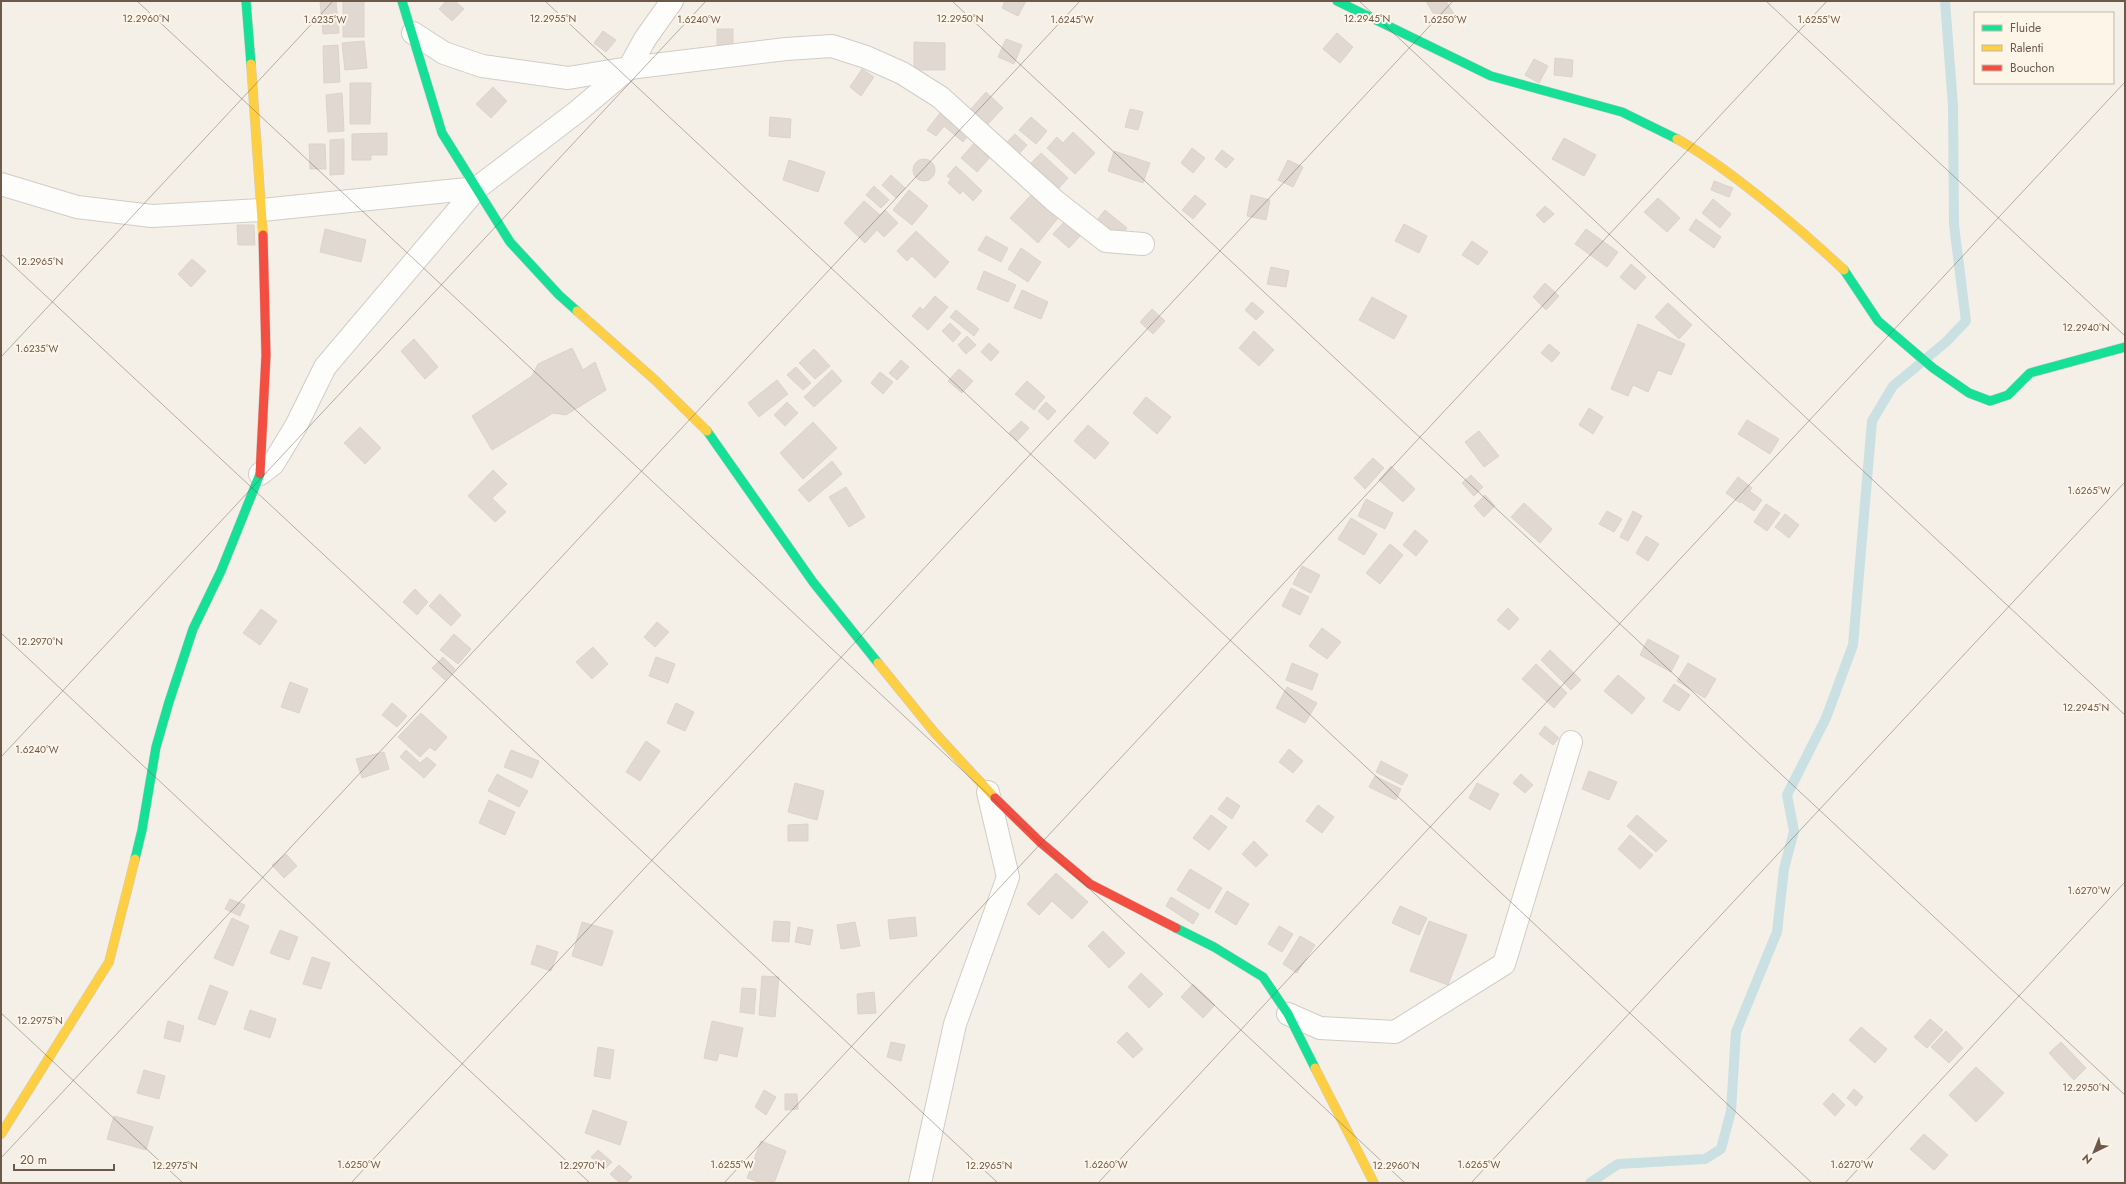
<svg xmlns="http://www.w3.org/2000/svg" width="2126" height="1184" font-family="Jost,sans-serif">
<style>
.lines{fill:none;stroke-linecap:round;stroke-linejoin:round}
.stream{stroke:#cbe0e2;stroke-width:10}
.building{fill:#e0d8d1;stroke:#dcd3cb}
.street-casing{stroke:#d2ccc5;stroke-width:24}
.fast-casing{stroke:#d2ccc5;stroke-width:10}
.slow-casing{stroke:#d2ccc5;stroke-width:10}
.jam-casing{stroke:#d2ccc5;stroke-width:10}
.street{stroke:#fdfdfc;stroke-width:22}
.fast{stroke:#16e098;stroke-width:9}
.slow{stroke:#ffcf43;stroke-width:9}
.jam{stroke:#f24e42;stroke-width:9}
.ticks{fill:none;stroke:#6d594c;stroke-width:1;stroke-opacity:0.45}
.ticks-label{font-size:10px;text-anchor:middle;fill:#6d594c;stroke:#fcf5e8;stroke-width:4;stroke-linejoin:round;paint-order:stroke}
</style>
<rect width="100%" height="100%" fill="#f4f0e8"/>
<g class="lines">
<!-- stream -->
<path class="stream" d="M1590 1183 1618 1164 1705 1159 1721 1149 1731 1111 1736 1032 1777 932 1784 869 1794 831 1787 795 1826 718 1853 645 1872 421 1893 386 1946 342 1966 321 1954 225 1953 106 1945 1"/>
</g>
<!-- building -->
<g class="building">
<path d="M320 1H336L339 33 323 34Z"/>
<rect x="343" y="1" width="21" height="36"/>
<path d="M446 1H455L464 9 452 21 439 9Z"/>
<path d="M1005 1H1026L1018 16 1002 8Z"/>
<path d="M1426 1H1446L1455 16 1440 25Z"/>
<rect x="717" y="29" width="16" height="21"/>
<path d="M603 31 616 40 606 52 594 43Z"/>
<path d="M1337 33 1353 47 1340 63 1323 49Z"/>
<path d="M1006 39 1022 45 1014 64 998 57Z"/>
<path d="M364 41 367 68 345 70 342 43Z"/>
<path d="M914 42 945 43V70H914Z"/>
<path d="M338 45 340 82 324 83 323 46Z"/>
<path d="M1555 58 1573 60 1572 77 1554 75Z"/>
<path d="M1534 59 1548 66 1539 83 1525 75Z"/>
<path d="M862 69 874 77 861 96 850 87Z"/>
<path d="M350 83H371L370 124H350Z"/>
<path d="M493 87 507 101 491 118 476 104Z"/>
<path d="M986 92 1003 108 986 126 970 110Z"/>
<path d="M342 93 344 131 328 132 326 95Z"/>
<path d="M943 109 971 132 963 142 944 126 936 136 927 130Z"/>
<path d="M1130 109 1143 112 1138 130 1125 127Z"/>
<path d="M770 117 791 119 790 138 769 136Z"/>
<path d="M1031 117 1047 131 1036 144 1019 130Z"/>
<path d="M1073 132 1095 153 1075 174 1047 148 1057 137 1063 143Z"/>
<path d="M387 133V155H371V160H352V134Z"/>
<path d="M1015 134 1027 145 1018 155 1006 143Z"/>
<path d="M1564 138 1596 155 1584 176 1552 159Z"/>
<path d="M344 139V174L330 175V140Z"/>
<path d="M976 141 992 155 977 172 961 158Z"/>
<path d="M309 144H325L326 169H310Z"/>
<path d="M1192 148 1205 158 1193 173 1181 163Z"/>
<path d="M1222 150 1234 159 1226 168 1215 159Z"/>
<path d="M1114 151 1150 163 1143 183 1108 171Z"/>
<path d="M1041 153 1068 178 1057 190 1030 164Z"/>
<circle cx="924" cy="170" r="11"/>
<path d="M789 160 825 172 818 192 783 180Z"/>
<path d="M1288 160 1303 167 1293 187 1278 180Z"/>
<path d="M956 166 982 191 973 201 963 191 960 194 948 183 951 179 947 176Z"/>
<path d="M891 175 905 188 896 198 882 185Z"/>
<path d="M1714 181 1733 188 1729 197 1711 190Z"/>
<path d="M874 186 889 200 881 208 866 195Z"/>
<path d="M909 190 928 206 912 225 893 210Z"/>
<path d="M1031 195 1058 218 1038 243 1010 218Z"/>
<path d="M1195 195 1206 204 1193 219 1182 210Z"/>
<path d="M1251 195 1270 200 1266 220 1247 216Z"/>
<path d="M1658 198 1680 218 1667 232 1644 212Z"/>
<path d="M1713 199 1731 214 1720 228 1702 213Z"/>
<path d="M864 201 880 215 885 210 898 223 884 237 877 230 865 243 844 223Z"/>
<path d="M1545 206 1554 214 1544 223 1536 215Z"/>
<path d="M1105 210 1127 228 1120 237 1098 219Z"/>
<path d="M1696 219 1721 237 1714 248 1689 230Z"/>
<path d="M1065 221 1081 235 1069 248 1053 234Z"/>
<path d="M1404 224 1427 236 1419 253 1395 241Z"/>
<path d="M237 225H254L255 245H238Z"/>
<path d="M325 229 366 240 361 262 320 252Z"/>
<path d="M1586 229 1618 252 1607 267 1575 244Z"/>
<path d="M916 231 949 262 935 278 912 256 907 261 897 251Z"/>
<path d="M986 236 1008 248 1001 262 978 250Z"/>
<path d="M1472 241 1488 252 1478 265 1462 255Z"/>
<path d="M1021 248 1041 262 1028 282 1008 269Z"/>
<path d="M192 259 206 271 191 287 178 274Z"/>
<path d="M1631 264 1646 277 1635 290 1620 277Z"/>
<path d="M1271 267 1289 271 1286 287 1267 284Z"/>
<path d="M984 271 1016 285 1008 302 977 289Z"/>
<path d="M1545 283 1559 296 1546 310 1533 297Z"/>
<path d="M1022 290 1048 302 1041 319 1014 308Z"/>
<path d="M935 296 948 307 928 330 912 316 920 307 923 310Z"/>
<path d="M1372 297 1407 316 1394 339 1359 320Z"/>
<path d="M1252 302 1264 312 1256 320 1245 310Z"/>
<path d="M1668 303 1692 325 1679 339 1655 317Z"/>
<path d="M1152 309 1165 321 1153 334 1140 322Z"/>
<path d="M956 310 979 329 974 336 950 317Z"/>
<path d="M950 323 961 333 953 342 942 331Z"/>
<path d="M1638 324 1685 344 1671 375 1658 370 1648 392 1633 385 1628 396 1611 389Z"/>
<path d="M1254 331 1274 350 1259 366 1239 348Z"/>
<path d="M967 336 976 345 966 354 958 345Z"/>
<path d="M414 339 438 367 425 379 401 351Z"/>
<path d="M989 343 999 352 991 361 981 352Z"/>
<path d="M1549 344 1560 353 1552 362 1541 353Z"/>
<path d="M572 348 583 370 595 362 606 390 566 415 553 413 492 450 472 416 532 376 538 364Z"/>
<path d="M814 349 830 366 815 379 799 363Z"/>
<path d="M901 360 909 367 897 380 889 373Z"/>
<path d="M796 367 811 383 803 390 787 375Z"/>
<path d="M959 369 973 381 962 393 948 381Z"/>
<path d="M832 370 842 381 814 407 804 397Z"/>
<path d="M880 372 893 382 883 394 871 383Z"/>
<path d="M777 380 788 394 759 417 748 403Z"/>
<path d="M1027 381 1045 397 1034 410 1015 394Z"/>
<path d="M1146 397 1171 417 1157 434 1133 413Z"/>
<path d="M787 402 798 413 785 426 774 415Z"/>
<path d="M1046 402 1056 411 1048 420 1038 411Z"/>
<path d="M1589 408 1603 417 1593 434 1579 425Z"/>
<path d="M1747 420 1779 439 1770 454 1738 434Z"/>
<path d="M1021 421 1029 428 1017 441 1009 433Z"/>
<path d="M813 422 837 448 803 479 780 453Z"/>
<path d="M1088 425 1109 443 1095 459 1074 441Z"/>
<path d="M360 427 381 448 365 464 344 443Z"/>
<path d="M1479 431 1499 456 1484 467 1465 442Z"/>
<path d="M1373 458 1384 468 1365 489 1354 478Z"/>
<path d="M832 461 842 474 809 502 798 490Z"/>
<path d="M1391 466 1415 489 1403 502 1379 480Z"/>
<path d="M493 470 507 484 492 498 506 512 495 522 468 496Z"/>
<path d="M1471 475 1483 487 1474 496 1462 483Z"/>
<path d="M1738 477 1752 488 1740 503 1726 493Z"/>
<path d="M846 487 865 517 849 527 829 497Z"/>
<path d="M1748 490 1762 500 1754 511 1740 501Z"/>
<path d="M1485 495 1495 506 1484 517 1474 506Z"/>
<path d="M1366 499 1393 513 1385 529 1358 516Z"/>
<path d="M1524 503 1552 529 1540 543 1511 517Z"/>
<path d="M1766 504 1780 513 1767 531 1754 522Z"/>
<path d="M1607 511 1622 519 1614 532 1599 524Z"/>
<path d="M1633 511 1642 516 1628 541 1620 537Z"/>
<path d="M1785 514 1799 525 1789 538 1775 527Z"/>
<path d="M1351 518 1377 534 1364 555 1338 539Z"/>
<path d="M1415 530 1428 541 1416 556 1403 545Z"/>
<path d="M1646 536 1659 544 1648 561 1636 553Z"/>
<path d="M1390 544 1403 555 1380 584 1366 573Z"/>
<path d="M1302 566 1320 575 1311 593 1293 584Z"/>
<path d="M1291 588 1309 597 1300 615 1282 606Z"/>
<path d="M415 589 428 602 417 615 403 602Z"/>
<path d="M440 594 461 615 451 626 429 606Z"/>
<path d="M1508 608 1519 619 1509 630 1497 620Z"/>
<path d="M261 609 277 621 260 645 243 633Z"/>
<path d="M657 622 669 632 655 647 644 637Z"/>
<path d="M1322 628 1341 642 1327 659 1309 646Z"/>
<path d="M454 634 471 649 458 664 440 650Z"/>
<path d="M1648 639 1679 656 1671 672 1640 655Z"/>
<path d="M593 647 608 664 592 679 576 662Z"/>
<path d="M1550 650 1581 680 1571 690 1541 660Z"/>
<path d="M443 657 455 669 445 680 432 668Z"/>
<path d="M656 657 675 664 668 683 649 676Z"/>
<path d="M1292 663 1318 674 1312 690 1286 680Z"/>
<path d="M1688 663 1716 679 1705 698 1677 681Z"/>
<path d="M1536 664 1567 693 1554 708 1522 679Z"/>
<path d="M1618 675 1645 698 1632 714 1604 691Z"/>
<path d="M290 682 308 689 299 713 281 707Z"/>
<path d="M1674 684 1690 695 1679 711 1663 701Z"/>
<path d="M1287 687 1317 703 1305 723 1276 708Z"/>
<path d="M392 703 407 716 397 727 382 715Z"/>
<path d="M676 703 694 712 685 731 667 723Z"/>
<path d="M421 713 447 737 435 751 430 747 420 757 398 737Z"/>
<path d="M1545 726 1559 738 1553 745 1539 734Z"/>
<path d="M646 741 660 751 640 781 626 772Z"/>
<path d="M1289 749 1303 761 1293 773 1279 762Z"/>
<path d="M406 750 420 763 427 757 436 765 424 778 400 757Z"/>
<path d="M511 750 539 761 532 778 504 767Z"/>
<path d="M384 752 389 769 362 778 356 759Z"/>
<path d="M1381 761 1408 775 1402 785 1376 772Z"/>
<path d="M1589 771 1617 782 1609 800 1582 789Z"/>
<path d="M497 774 528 791 519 807 488 791Z"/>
<path d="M1521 774 1533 785 1525 793 1513 783Z"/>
<path d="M1375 776 1401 789 1396 800 1369 787Z"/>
<path d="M795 783 824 791 817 820 788 812Z"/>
<path d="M1477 783 1499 794 1490 810 1469 798Z"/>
<path d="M1227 797 1240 806 1232 819 1218 809Z"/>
<path d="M489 800 515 812 505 835 479 823Z"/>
<path d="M1318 805 1334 817 1322 833 1306 821Z"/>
<path d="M1211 815 1227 827 1209 850 1193 838Z"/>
<path d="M1637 815 1667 841 1656 852 1627 826Z"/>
<path d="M808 824V841H788V825Z"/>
<path d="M1630 835 1653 855 1640 869 1618 849Z"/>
<path d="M1254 841 1268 855 1256 867 1242 854Z"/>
<path d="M286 854 297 866 284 878 272 865Z"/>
<path d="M1190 869 1222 888 1209 909 1177 890Z"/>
<path d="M1056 873 1088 902 1072 919 1052 901 1039 915 1027 904Z"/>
<path d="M1227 891 1249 904 1236 925 1215 912Z"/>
<path d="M1171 897 1199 914 1193 924 1166 906Z"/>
<path d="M230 899 245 905 240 916 225 909Z"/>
<path d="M1400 906 1427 918 1419 935 1392 923Z"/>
<path d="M915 917 917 936 890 939 888 920Z"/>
<path d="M232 918 249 926 233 966 214 958Z"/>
<path d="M774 921 790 922 789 942 772 941Z"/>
<path d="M1429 921 1467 935 1448 985 1410 971Z"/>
<path d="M582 922 613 931 602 966 572 956Z"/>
<path d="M855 922 860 946 841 949 837 925Z"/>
<path d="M1279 926 1293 934 1282 952 1268 944Z"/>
<path d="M798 927 813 930 810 945 795 942Z"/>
<path d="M280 930 298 937 289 960 270 953Z"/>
<path d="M1103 931 1125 953 1109 968 1088 946Z"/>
<path d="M1300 936 1315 945 1297 973 1283 964Z"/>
<path d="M537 945 558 952 551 971 531 964Z"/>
<path d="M312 957 330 963 321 989 303 984Z"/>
<path d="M1141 973 1163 994 1149 1008 1128 987Z"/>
<path d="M762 976 779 977 775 1017 759 1015Z"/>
<path d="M1193 984 1215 1005 1203 1018 1181 997Z"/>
<path d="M210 985 228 992 215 1025 198 1019Z"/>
<path d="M742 988 756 989 754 1014 740 1012Z"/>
<path d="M874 992 876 1013 858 1014 857 994Z"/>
<path d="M250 1010 276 1019 270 1038 244 1029Z"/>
<path d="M1930 1019 1943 1030 1927 1048 1914 1037Z"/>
<path d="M168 1021 184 1026 180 1042 164 1038Z"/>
<path d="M712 1021 743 1028 737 1057 719 1053 717 1061 704 1058Z"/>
<path d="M1861 1027 1887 1049 1875 1063 1849 1040Z"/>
<path d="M1946 1031 1963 1048 1949 1063 1931 1047Z"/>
<path d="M1127 1032 1143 1049 1133 1058 1117 1042Z"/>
<path d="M891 1042 905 1045 901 1061 887 1057Z"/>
<path d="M2061 1042 2086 1068 2074 1080 2049 1053Z"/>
<path d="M598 1047 614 1050 610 1079 594 1076Z"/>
<path d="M1976 1067 2004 1093 1976 1122 1949 1095Z"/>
<path d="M144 1070 165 1076 159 1099 137 1093Z"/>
<path d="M1854 1089 1863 1097 1856 1106 1847 1098Z"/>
<path d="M764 1090 776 1097 766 1115 755 1107Z"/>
<path d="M1833 1093 1845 1105 1835 1116 1823 1104Z"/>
<path d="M785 1094H797L798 1109 785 1110Z"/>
<path d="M593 1110 627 1122 620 1145 585 1133Z"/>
<path d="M114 1116 153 1127 146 1150 107 1139Z"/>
<path d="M1924 1134 1948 1155 1934 1170 1910 1149Z"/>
<path d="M761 1141 786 1151 774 1183H762L747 1178Z"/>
<path d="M598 1150 612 1162 605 1169 591 1157Z"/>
<path d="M619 1165 632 1177 626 1183H620L610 1174Z"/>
</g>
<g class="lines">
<defs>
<g id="street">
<path d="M413 33 444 53 482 66 568 78 629 68 786 49 832 46 866 57 902 73 940 97 1055 201 1106 241 1143 244"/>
<path d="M1 184 77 207 152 216 262 210 477 188"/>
<path d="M260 474 273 464 296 426 325 367 477 188 578 111 629 68 645 39 672 1"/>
<path d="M1288 1014 1320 1028 1395 1032 1504 964 1571 742"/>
<path d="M920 1183 955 1024 1008 877 988 792"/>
</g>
<g id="fast">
<path d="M246 1 251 64"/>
<path d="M402 1 442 133 510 242 559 295 577 311"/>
<path d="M1337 1 1491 76 1622 112 1677 139"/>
<path d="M1844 270 1878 321 1933 368 1969 393 1990 401 2008 395 2030 373 2125 347"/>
<path d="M707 431 813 582 878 663"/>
<path d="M135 859 142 830 156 747 169 702 193 629 221 571 260 474"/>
<path d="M1176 928 1214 947 1263 977 1288 1014 1315 1068"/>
</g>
<g id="slow">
<path d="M251 64 263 235"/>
<path d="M1677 139C1699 151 1718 165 1738 180 1775 208 1810 238 1844 270"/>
<path d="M577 311 655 380 707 431"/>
<path d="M878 663 934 732 995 798"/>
<path d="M1315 1068 1374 1183"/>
<path d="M1 1134 109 962 135 859"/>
</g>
<g id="jam">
<path d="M260 474 266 355 263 235"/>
<path d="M995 798 1040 842 1090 884 1176 928"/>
</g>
</defs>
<!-- street casing -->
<use href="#street" class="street-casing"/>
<!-- fast casing -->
<use href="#fast" class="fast-casing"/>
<!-- slow casing -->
<use href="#slow" class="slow-casing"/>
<!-- jam casing -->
<use href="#jam" class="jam-casing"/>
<!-- street -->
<use href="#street" class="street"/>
<!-- fast -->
<use href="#fast" class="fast"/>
<!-- slow -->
<use href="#slow" class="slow"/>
<!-- jam -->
<use href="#jam" class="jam"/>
</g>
<!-- ticks -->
<path class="ticks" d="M137 1 1405 1183M545 1 1812 1183M952 1 2125 1095M1359 1 2125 715M1766 1 2125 336M1 254 998 1183M1 357 333 1M1 633 590 1183M1 757 706 1M1 1013 183 1183M1 1158 1080 1M351 1183 1453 1M724 1183 1827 1M1098 1183 2125 82M1471 1183 2125 482M1845 1183 2125 882"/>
<g class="ticks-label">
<text x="146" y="22">12.2960°N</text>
<text x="553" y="22">12.2955°N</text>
<text x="960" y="22">12.2950°N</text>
<text x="1367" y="22">12.2945°N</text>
<text x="325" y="23">1.6235°W</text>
<text x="699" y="23">1.6240°W</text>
<text x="1072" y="23">1.6245°W</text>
<text x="1445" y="23">1.6250°W</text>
<text x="1819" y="23">1.6255°W</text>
<text x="40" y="265">12.2965°N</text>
<text x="2086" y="331">12.2940°N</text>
<text x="37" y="352">1.6235°W</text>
<text x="2089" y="494">1.6265°W</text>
<text x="40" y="645">12.2970°N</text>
<text x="2086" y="711">12.2945°N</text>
<text x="37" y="753">1.6240°W</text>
<text x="2089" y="894">1.6270°W</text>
<text x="40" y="1024">12.2975°N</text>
<text x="2086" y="1091">12.2950°N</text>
<text x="359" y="1168">1.6250°W</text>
<text x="732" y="1168">1.6255°W</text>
<text x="1106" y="1168">1.6260°W</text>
<text x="1479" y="1168">1.6265°W</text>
<text x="1852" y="1168">1.6270°W</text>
<text x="175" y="1169">12.2975°N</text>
<text x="582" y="1169">12.2970°N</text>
<text x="989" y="1169">12.2965°N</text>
<text x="1396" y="1169">12.2960°N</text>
</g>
<!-- border -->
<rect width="2126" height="1184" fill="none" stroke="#6d594c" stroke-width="4"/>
<!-- legend -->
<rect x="1974" y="12" width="140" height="72" fill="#fcf5e8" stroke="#c3b7aa"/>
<rect x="1982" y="25" width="20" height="6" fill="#16e098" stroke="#c3b7aa"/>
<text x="2010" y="32" font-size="12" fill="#6d594c">Fluide</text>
<rect x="1982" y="45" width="20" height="6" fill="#ffcf43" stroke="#c3b7aa"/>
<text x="2010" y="52" font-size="12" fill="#6d594c">Ralenti</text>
<rect x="1982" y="65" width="20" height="6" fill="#f24e42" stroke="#c3b7aa"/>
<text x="2010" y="72" font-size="12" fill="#6d594c">Bouchon</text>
<!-- north arrow -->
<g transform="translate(2094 1152) rotate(223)" stroke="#fcf5e8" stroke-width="3" paint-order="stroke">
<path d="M0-3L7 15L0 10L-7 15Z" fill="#6d594c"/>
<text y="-6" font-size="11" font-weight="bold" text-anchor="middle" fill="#6d594c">N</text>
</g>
<!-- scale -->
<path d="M14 1164v6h100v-6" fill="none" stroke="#6d594c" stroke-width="2"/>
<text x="20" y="1164" font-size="12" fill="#6d594c" stroke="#fcf5e8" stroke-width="3" paint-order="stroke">20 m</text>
</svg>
